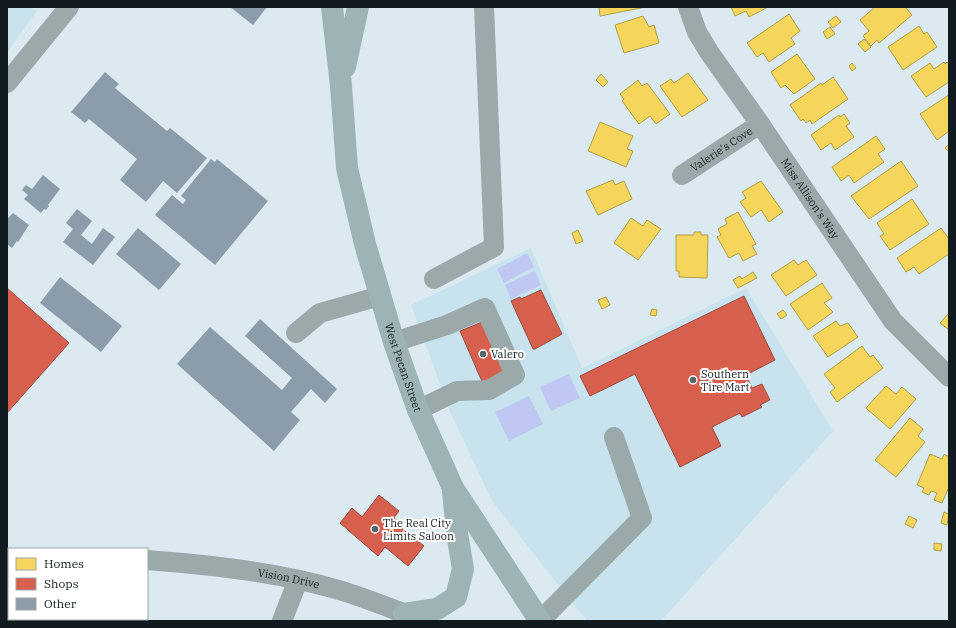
<svg xmlns="http://www.w3.org/2000/svg" width="956" height="628" font-family="'IBM Plex Serif',serif">
<style>
.built{fill:#c8e3ee}
.water{fill:#bec8f2}
.homes{fill:#f6d55c;stroke:#b29e4a}
.shops{fill:#d6604d;stroke:#9b4c40}
.building{fill:#8b9caa}
.lines{fill:none;stroke-linecap:round;stroke-linejoin:round}
.minor{stroke:#9aa9aa;stroke-width:20}
.major{stroke:#9eb3b6;stroke-width:22}
.poi-dot{fill:#586469;stroke:#fff;stroke-width:1.5}
.labels{text-anchor:middle;stroke-width:4;stroke-linejoin:round;paint-order:stroke}
.street-label{font-size:11px;fill:#121c20;stroke:#fff}
.poi-label{font-size:11px;fill:#121c20;stroke:#fff;text-anchor:start}
</style>
<rect width="100%" height="100%" fill="#dbeaf1"/>
<!-- built -->
<g class="built">
<path d="M7 7H30L37 11 7 52Z"/>
<path d="M531 248 582 368 746 288 833 431 661 621H587L492 501 451 414 411 305Z"/>
</g>
<!-- water -->
<g class="water">
<path d="M527 253 534 267 504 283 497 269Z"/>
<path d="M535 271 541 285 511 299 505 285Z"/>
<path d="M569 374 580 398 551 411 540 387Z"/>
<path d="M529 396 543 424 509 441 495 412Z"/>
</g>
<!-- homes -->
<g class="homes">
<path d="M599 7H646L600 16Z"/>
<path d="M731 7H768L749 17 746 11 735 16Z"/>
<path d="M875 7H905L912 15 879 43 877 40 871 46 863 36 869 31 860 20Z"/>
<path d="M789 14 800 31 791 38 795 44 769 62 763 53 757 57 747 43Z"/>
<path d="M643 16 649 27 654 25 659 43 624 53 615 25Z"/>
<path d="M836 16 841 22 833 28 828 22Z"/>
<path d="M919 26 924 34 927 32 937 47 903 70 888 47Z"/>
<path d="M830 27 835 34 827 39 823 32Z"/>
<path d="M864 39 871 47 865 52 858 44Z"/>
<path d="M797 54 815 79 794 94 785 85 781 88 771 72Z"/>
<path d="M944 62 945 64 947 62 949 65V82L926 97 911 76 930 63 934 69Z"/>
<path d="M852 63 856 68 852 71 849 66Z"/>
<path d="M688 73 708 100 682 117 660 86 671 79 674 83Z"/>
<path d="M601 74 608 82 603 87 596 80Z"/>
<path d="M833 77 848 99 812 124 810 120 806 123 803 119 801 121 790 105 821 83 822 85Z"/>
<path d="M638 80 642 86 647 83 670 114 656 124 650 116 639 124 622 101 624 99 620 94Z"/>
<path d="M949 95V131L937 140 920 114Z"/>
<path d="M844 114 850 123 846 126 854 137 835 150 831 143 821 150 811 135 839 115 840 117Z"/>
<path d="M600 122 633 136 627 149 633 151 626 167 588 151Z"/>
<path d="M876 136 885 149 878 154 884 162 854 183 849 175 841 181 832 167Z"/>
<path d="M949 144V152L945 148Z"/>
<path d="M901 161 918 186 869 219 851 196Z"/>
<path d="M613 180 615 185 624 181 632 199 598 215 586 191Z"/>
<path d="M761 181 783 212 769 222 761 210 751 217 740 202 746 198 742 192Z"/>
<path d="M912 199 929 224 890 250 880 236 884 234 877 223Z"/>
<path d="M738 212 756 244 752 246 757 254 743 261 739 253 729 258 717 237 721 235 718 229 727 224 725 219Z"/>
<path d="M631 218 643 226 647 220 661 229 638 260 614 243Z"/>
<path d="M941 228 949 239V254L919 274 914 267 906 272 897 258Z"/>
<path d="M578 230 583 241 576 244 572 233Z"/>
<path d="M694 232H701V235H708L707 278 679 277V271H676V235H694Z"/>
<path d="M794 260 798 265 806 260 817 275 786 296 771 275Z"/>
<path d="M753 272 757 278 738 288 733 280 740 276 742 279Z"/>
<path d="M822 283 832 298 824 303 833 312 808 330 790 304Z"/>
<path d="M606 297 610 305 602 309 598 300Z"/>
<path d="M652 309 657 310 656 316 650 315Z"/>
<path d="M783 310 787 315 781 319 777 314Z"/>
<path d="M949 313V330L940 323Z"/>
<path d="M836 321 840 326 848 323 858 337 828 357 813 336Z"/>
<path d="M862 346 870 357 873 355 883 368 837 402 830 392 835 388 824 374Z"/>
<path d="M886 386 896 394 902 387 916 399 890 429 866 408Z"/>
<path d="M910 418 923 429 918 436 925 442 896 477 875 460Z"/>
<path d="M930 454 942 459 944 454 949 457V487L942 503 934 500 937 493 931 491 929 495 922 492 924 488 917 485Z"/>
<path d="M944 512 949 514 947 525 941 523Z"/>
<path d="M909 516 917 520 913 528 905 524Z"/>
<path d="M934 543 942 544 941 551 934 550Z"/>
</g>
<!-- shops -->
<g class="shops">
<path d="M7 288 69 343 7 413Z"/>
<path d="M541 290 562 334 535 349H533L511 301 520 297 521 299Z"/>
<path d="M744 296 775 360 746 375 752 388 762 384 770 400 760 405 762 407 742 417 740 413 712 427 721 446 680 467 635 374 590 396 580 376Z"/>
<path d="M482 322 506 376 484 386 460 331Z"/>
<path d="M379 495 399 511 394 518 401 524 400 527 424 546 408 566 385 547 378 556 340 523 352 508 362 517Z"/>
</g>
<!-- building -->
<g class="building">
<path d="M230 7H267L253 25Z"/>
<path d="M105 72 119 84 115 88 167 131 170 128 207 158 177 193 163 181 146 202 120 180 137 159 89 119 85 123 71 112Z"/>
<path d="M211 159 215 162 217 159 268 201 215 265 155 215 172 195 183 204 186 200 181 196Z"/>
<path d="M43 175 60 189 48 205 49 206 46 210 44 209 41 213 24 199 28 195 22 190 26 185 32 189Z"/>
<path d="M77 209 92 221 81 235 92 244 103 228 115 237 93 265 63 242 73 229 66 223Z"/>
<path d="M13 213 29 225 18 242 17 241 12 248 7 244V219Z"/>
<path d="M138 228 181 264 159 290 116 254Z"/>
<path d="M60 277 122 326 101 352 40 303Z"/>
<path d="M260 319 337 389 325 403 311 389 291 412 300 420 274 451 177 364 210 327 282 390 292 378 245 336Z"/>
</g>
<g class="lines">
<!-- minor -->
<g class="minor">
<path id="s1" d="M688 7 697 32 709 52 760 124 893 321 949 377"/>
<path d="M7 83 69 7"/>
<path id="s2" d="M682 175 760 124"/>
<path d="M434 279 494 247 484 7"/>
<path d="M296 333 320 313 380 296"/>
<path d="M394 342 447 325 485 308 515 375 489 390 457 391 418 410"/>
<path id="s3" d="M147 560C211 565 277 572 339 590 366 598 392 609 419 619"/>
<path d="M7 569H9"/>
<path d="M133 621V619"/>
<path d="M282 621 298 580"/>
<path d="M540 621 642 518 614 437"/>
</g>
<!-- major -->
<g class="major">
<path id="s4" d="M332 7 341 86 347 168 365 244 394 342 418 410 453 488 540 621"/>
<path d="M345 67 358 7"/>
<path d="M404 614 437 609 456 597 463 569 457 533 453 491"/>
</g>
</g>
<!-- markers -->
<g class="poi-dot">
<circle cx="483" cy="354" r="4"/>
<circle cx="693" cy="380" r="4"/>
<circle cx="375" cy="529" r="4"/>
</g>
<g class="labels">
<!-- street labels -->
<g class="street-label">
<text dy="4" stroke="none"><textPath href="#s2" startOffset="47">Valerie's Cove</textPath></text>
<text dy="4" stroke="none"><textPath href="#s1" startOffset="228">Miss Allison's Way</textPath></text>
<text dy="4" stroke="none"><textPath href="#s4" startOffset="369">West Pecan Street</textPath></text>
<text dy="4" stroke="none"><textPath href="#s3" startOffset="143">Vision Drive</textPath></text>
</g>
<!-- poi labels -->
<g class="poi-label">
<text x="491" y="358">Valero</text>
<text x="701" y="378">Southern<tspan x="701" dy="13">Tire Mart</tspan></text>
<text x="383" y="527">The Real City<tspan x="383" dy="13">Limits Saloon</tspan></text>
</g>
</g>
<!-- border -->
<rect width="956" height="628" fill="none" stroke="#121c20" stroke-width="16"/>
<!-- legend -->
<rect x="8" y="548" width="140" height="72" fill="#ffffff" stroke="#a0a4a6"/>
<rect x="16" y="558" width="20" height="12" fill="#f6d55c" stroke="#a0a4a6"/>
<text x="44" y="568" font-size="12" fill="#121c20">Homes</text>
<rect x="16" y="578" width="20" height="12" fill="#d6604d" stroke="#a0a4a6"/>
<text x="44" y="588" font-size="12" fill="#121c20">Shops</text>
<rect x="16" y="598" width="20" height="12" fill="#8b9caa" stroke="#a0a4a6"/>
<text x="44" y="608" font-size="12" fill="#121c20">Other</text>
</svg>
